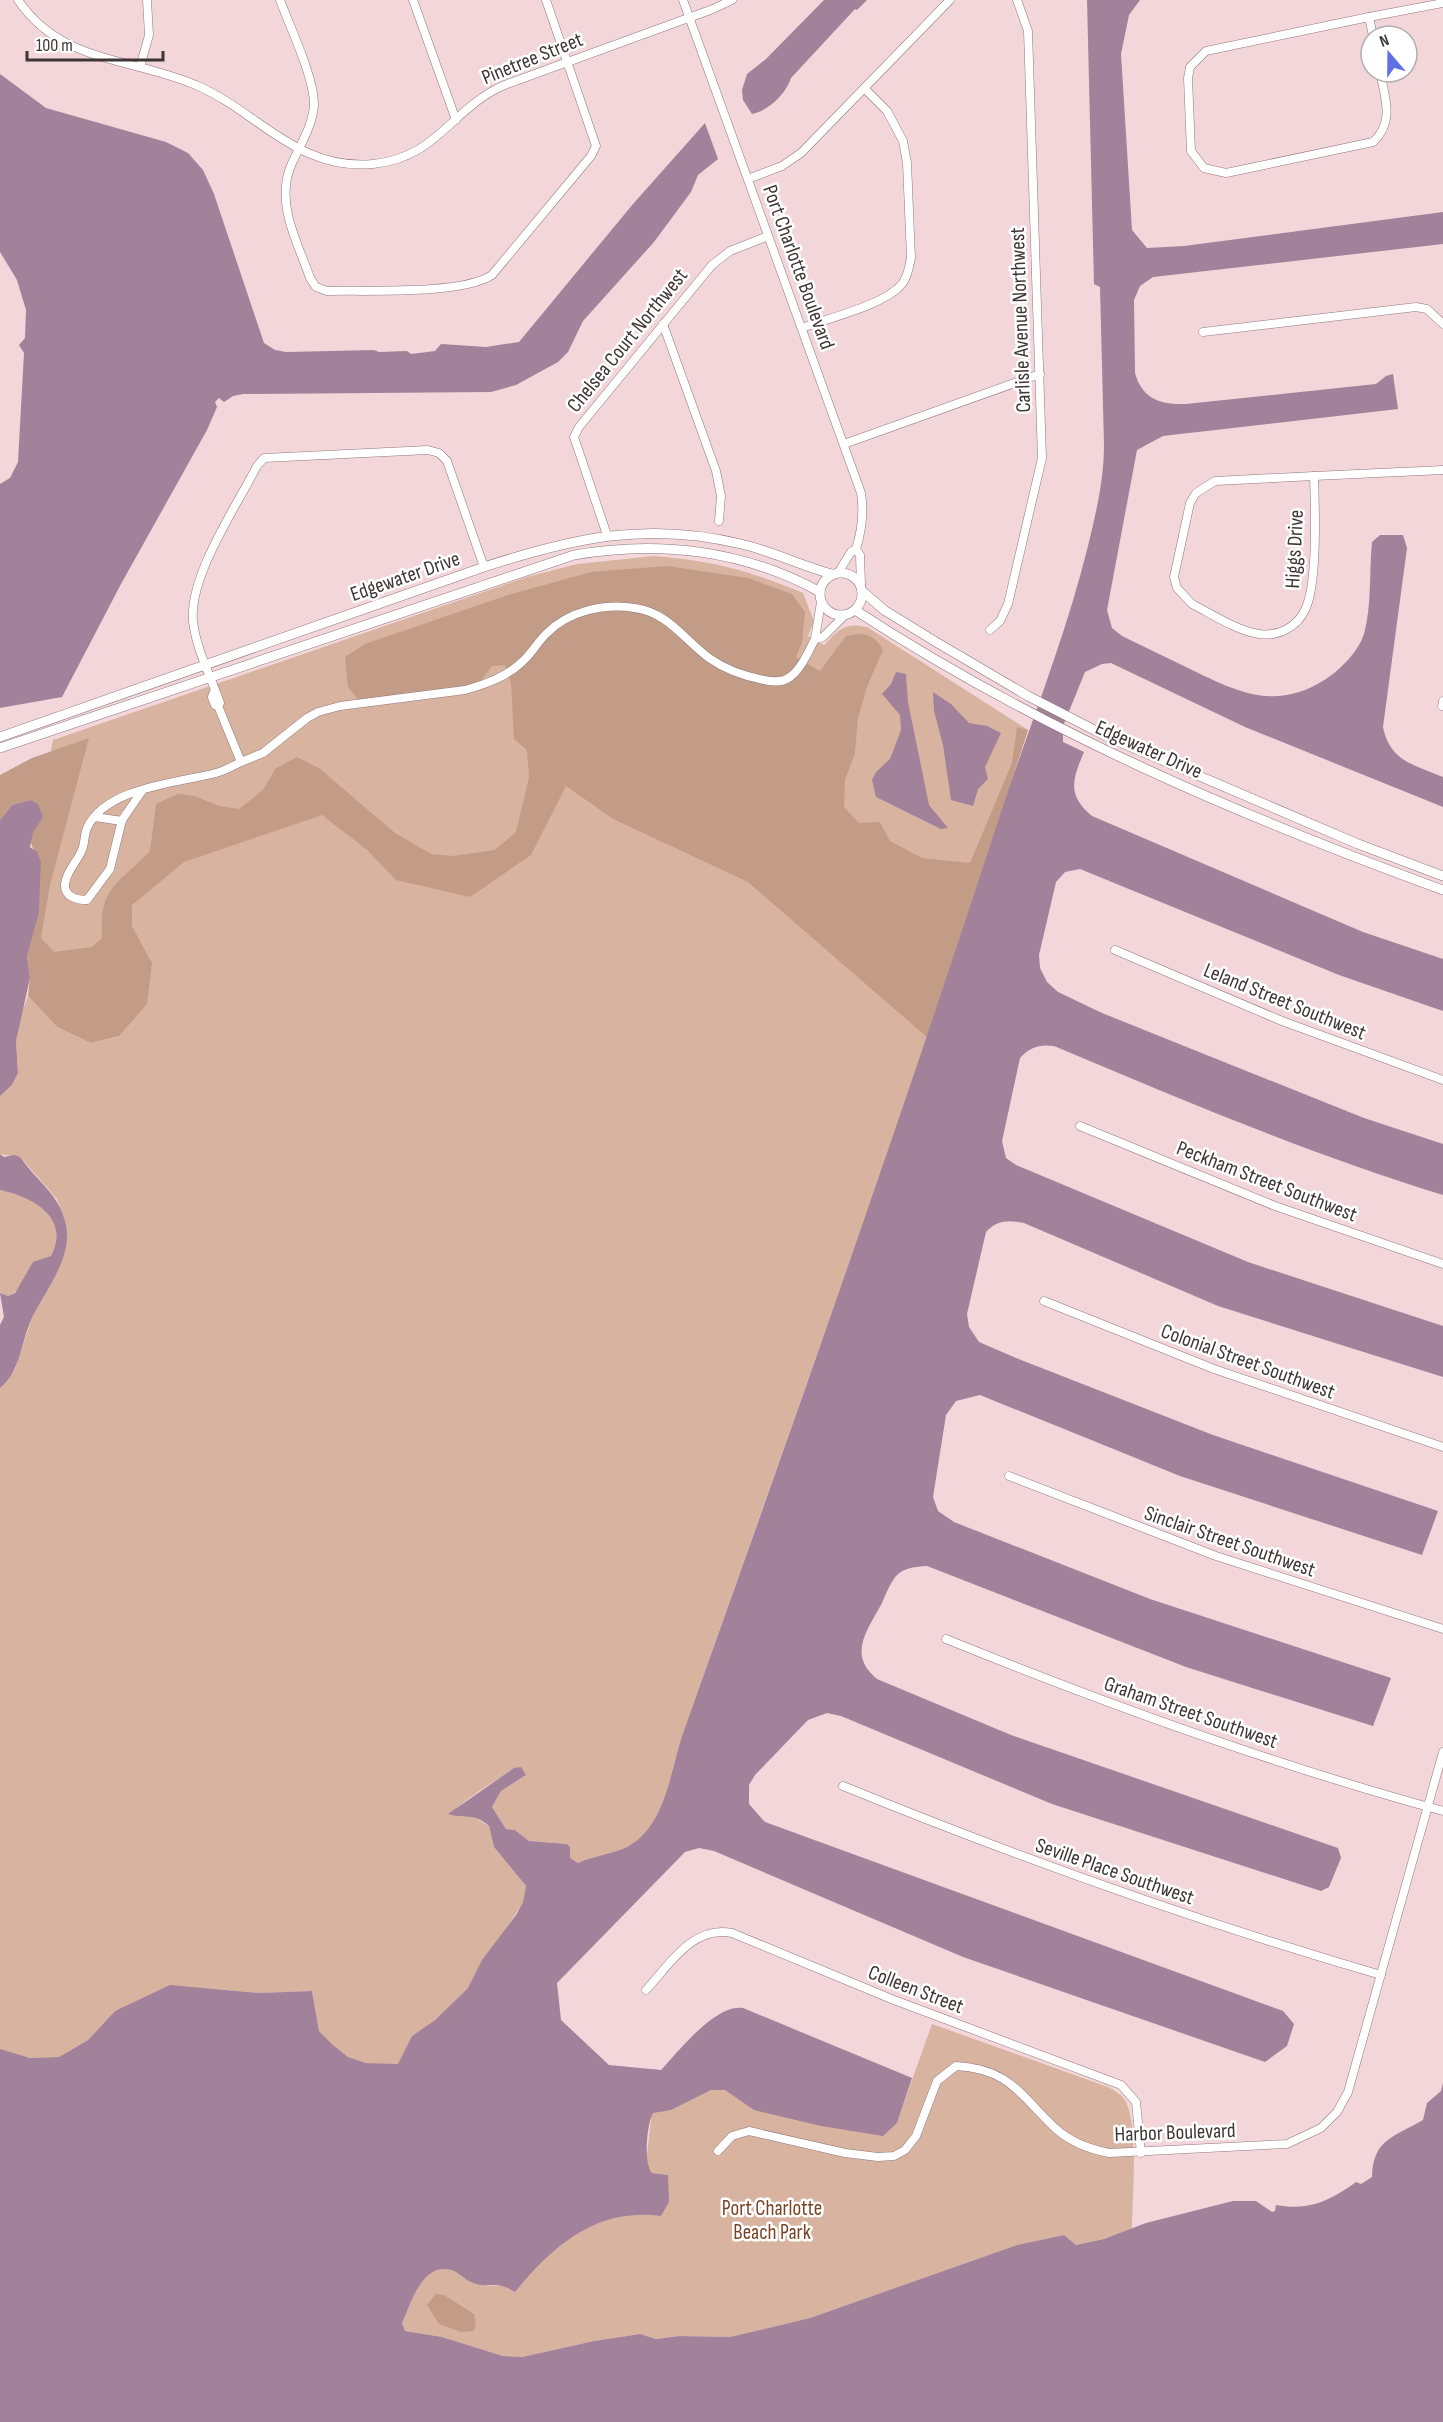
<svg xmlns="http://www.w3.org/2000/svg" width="1443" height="2422" font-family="'Sofia Sans Condensed',sans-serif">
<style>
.green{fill:#d8b4a0;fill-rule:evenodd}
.forest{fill:#c29c87}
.water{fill:#a2819b}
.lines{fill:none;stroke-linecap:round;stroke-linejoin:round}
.minor-casing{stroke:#90777a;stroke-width:9}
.tertiary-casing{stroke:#90777a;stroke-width:10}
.minor{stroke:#fff;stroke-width:8}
.tertiary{stroke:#fff;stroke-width:9}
.labels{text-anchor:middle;stroke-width:5;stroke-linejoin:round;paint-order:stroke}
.street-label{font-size:21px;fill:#3f3536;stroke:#fff}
.park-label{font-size:21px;fill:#784424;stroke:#fff}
</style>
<rect width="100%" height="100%" fill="#f2d6d9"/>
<!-- green -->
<g class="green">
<path d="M654 556C713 561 748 570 803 593L814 621 808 636 824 645C839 629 845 622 867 627L1028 730 919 1066 682 1736C670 1773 665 1827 627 1847 612 1854 593 1856 578 1863L569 1858 570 1847 567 1844 529 1841 515 1830 506 1829 492 1807 501 1791 526 1775 514 1768C496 1782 463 1798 451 1815L468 1814 489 1826 494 1847 526 1886 523 1902 468 1988 435 2020 412 2036 398 2065 366 2063 348 2057 333 2045 319 2031 312 1991 259 1993 204 1988 115 2011 88 2040 59 2057 30 2058 3 2052 0 2049V1388L15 1369 32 1318 53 1278 67 1228 57 1199 21 1158 0 1154V1096L12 1085 18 1073 16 1041 19 1020 28 996 57 1027 91 1043 119 1036 107 956H13L53 740 527 577 577 564ZM335 825 470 897 368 851Z"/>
<path d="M0 1190C32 1197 71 1217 51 1256 42 1261 34 1265 27 1274 20 1283 19 1292 8 1296L0 1293Z"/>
<path d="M932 2024 1108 2087C1116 2091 1122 2095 1126 2102 1139 2129 1132 2198 1132 2229L1104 2239 1076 2245 1064 2235 1017 2245 810 2318 730 2337 680 2336 656 2339 640 2334 594 2341 522 2357 503 2356 442 2337 405 2331 402 2323C411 2304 422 2262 451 2270 461 2272 470 2281 480 2284 496 2289 498 2281 515 2291 553 2245 598 2207 661 2215L668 2175 652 2173 646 2164 652 2111 711 2090 728 2087 897 2122Z"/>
</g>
<!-- forest -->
<g class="forest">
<path d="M667 566 748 578 792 594 805 612 802 643 796 657 820 671 846 636C863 632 875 634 883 650L867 687 858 718 855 753 845 780 844 807 859 823 880 822 890 841 922 858 970 863 1012 763 1017 727 1028 730 928 1038 748 882 613 819 566 786 531 855 470 897 396 880 368 851 322 815 184 862 132 905V926L152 963 147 1004 119 1036 91 1043 57 1027 28 996 30 978 27 956 39 913 41 862C28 842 26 837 43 817L31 800 12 805 0 820V775L32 758 89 738 50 885 41 938 54 952 92 947 102 938C99 885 118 885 150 851L156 804 178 794 195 796 219 806 239 809 263 790 275 769 297 757 319 768 395 833 431 854 453 856 495 850 516 832 529 777 527 750 514 739 511 683 505 665 492 666 479 683 445 695 363 706 348 687 345 657 365 644 508 595 591 572Z"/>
<path d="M436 2294 444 2295 474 2314 476 2326 473 2331 461 2332 439 2324 427 2305Z"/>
</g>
<!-- water -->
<g class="water">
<path d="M824 0H867L857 10 855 9 791 78C786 94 768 111 752 114L743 100 742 90 747 74 766 59Z"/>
<path d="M1087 0H1140L1129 15 1121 54 1132 230 1147 248 1184 246 1443 212V244L1153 277 1140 286 1134 300 1135 373C1142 399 1161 405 1186 404L1376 384 1386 376 1393 374 1398 409 1163 436 1137 450 1107 610 1112 628 1122 636C1145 647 1169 659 1192 670 1240 693 1276 711 1326 679 1341 669 1358 652 1364 634 1372 605 1369 572 1372 542L1380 535H1403L1407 548 1383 727C1390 761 1414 765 1443 777V807L1245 727 1111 663 1102 664 1085 672 1063 726V742L1084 752C1072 780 1067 795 1092 816L1363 932 1443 959V1011L1339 975 1080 869 1065 872 1056 882 1039 955 1040 968 1047 982 1058 992 1102 1013 1364 1118 1443 1144V1195C1310 1154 1182 1100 1054 1046 1039 1044 1030 1047 1020 1058L1002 1141 1006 1158 1016 1165 1248 1262 1443 1326V1377L1218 1306 1024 1223C1009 1220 997 1220 986 1232L967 1314 969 1327 979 1342 1016 1358 1213 1435 1438 1511 1422 1555 1180 1476 980 1395 956 1401 946 1415 933 1497 938 1511 954 1522 1150 1599 1391 1678 1373 1726 1186 1667 927 1566C915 1567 905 1567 896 1576 890 1583 885 1596 881 1605 866 1632 848 1655 877 1679L1011 1735 1338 1848 1341 1858 1329 1887 1321 1891 1052 1804 841 1716 827 1713 808 1720 755 1775 749 1785V1804L765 1822 1283 2011 1294 2024 1287 2046 1265 2062 963 1957 714 1851 699 1848 685 1852 557 1983 561 2020 609 2065 661 2070C678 2052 716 2003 743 2008L912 2078 897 2123 883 2136 821 2126 754 2110 725 2090H711L671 2110 653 2113C647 2123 643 2164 652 2173L668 2175 669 2202 661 2216C598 2207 553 2245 515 2292 495 2279 488 2290 471 2282 464 2279 459 2272 451 2270 422 2262 411 2304 402 2323L405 2331 442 2337 503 2356 522 2357 594 2341 640 2334 656 2339 680 2336 730 2337 810 2318 1017 2245 1064 2235 1076 2245 1104 2239 1146 2223 1233 2201H1256L1272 2212 1275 2211 1276 2205C1309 2211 1330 2201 1356 2182L1361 2184 1372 2177C1373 2139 1394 2137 1423 2120L1427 2103 1441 2091 1443 2083V2422H0V2049L30 2058 59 2057 88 2040 115 2011 170 1985 259 1993 312 1991 319 2031 333 2045 348 2057 366 2063 398 2064 412 2036 435 2020 468 1988 482 1960 516 1915 523 1902 526 1886 494 1847 489 1826C473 1812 464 1819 448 1814L514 1768 521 1767 526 1775 501 1791 492 1807 506 1829 515 1830 529 1841 567 1844 570 1847V1858L578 1863C593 1856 612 1854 627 1847 665 1827 670 1773 682 1736 792 1427 902 1118 1003 806 1032 719 1066 635 1088 546 1096 513 1104 480 1104 445L1100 287 1094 284Z"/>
<path d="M0 74 46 108 166 142 188 153 203 170 214 194 264 343 275 350 286 352 374 350 379 352 407 351 411 354 435 351 441 344 486 347 519 342 633 204 705 123 718 159 698 175 691 192 654 242 583 321 568 352 558 362 516 385 491 392 243 394 233 396 224 402 219 398 215 402 217 407 207 430 121 584 62 697 0 708V484L10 478 18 462 24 353 19 345 25 338 26 310 17 280 0 252Z"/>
<path d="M896 672 906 674 908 702 929 805 948 828 941 829 876 797 872 780 876 772 890 759 901 730 900 715 882 694 891 684Z"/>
<path d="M933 692 951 704 969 723 987 726 1001 733 985 767 988 779 978 789 973 806 951 800 943 745 934 711Z"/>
<path d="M31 800 38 804 43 817 33 832 30 847 37 852 41 862 39 913 27 956 30 978 16 1041 18 1073 12 1085 0 1096V820L12 805Z"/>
<path d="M0 1154 4 1157 15 1155 21 1158C38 1183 59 1193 66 1225 73 1257 45 1291 32 1318 21 1341 21 1371 0 1388V1325L4 1317 0 1293 8 1296 15 1293 33 1262 51 1256C71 1217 32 1197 0 1190Z"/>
</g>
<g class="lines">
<defs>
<g id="minor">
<path d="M18 0C62 65 134 57 198 86 259 113 298 171 373 164 436 158 451 110 502 86L713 9 732 0"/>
<path d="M280 0C290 27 314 77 314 104 313 127 298 148 290 168 276 205 298 243 310 278L316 287 327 291C367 290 462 295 492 275L591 156 596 146 546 0"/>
<path d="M413 0 456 120"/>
<path d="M683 0 861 493C864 512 862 530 856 549L851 552 838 573"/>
<path d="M1369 17 1443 3"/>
<path d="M1373 36 1369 17 1206 51 1190 67 1188 78 1191 151 1204 168 1226 173 1373 142C1395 122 1385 98 1380 72"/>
<path d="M140 67 149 35 147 0"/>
<path d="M748 179 782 166 801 153 950 0"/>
<path d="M663 324 716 471 721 496 719 521"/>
<path d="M802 328C828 318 885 305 902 284 908 277 909 267 911 258L907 163 903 141 887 111 864 88"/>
<path d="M1203 332 1416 307 1427 309 1443 324"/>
<path d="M844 444 1040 374"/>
<path d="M1314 476C1315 507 1318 584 1305 610 1297 627 1278 637 1259 634 1237 631 1212 614 1192 604L1177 588 1174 577 1190 503 1196 493 1215 481Z"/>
<path d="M1314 476 1443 470"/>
<path d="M607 535 574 437 579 427 712 265 730 251 768 236"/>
<path d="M856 549 860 555 861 585"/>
<path d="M821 602 815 639 823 637 844 616"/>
<path d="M990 630 1000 621 1008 604 1042 458 1028 31 1017 0"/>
<path d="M214 692 212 697 215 705 218 706 241 762 263 753 307 718 318 712 340 706 465 690C486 684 506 677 522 662 531 654 537 643 546 634 568 611 604 603 635 608 669 613 684 640 709 658 726 670 743 676 764 680 773 682 782 683 790 677 802 668 808 652 815 639"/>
<path d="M218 706 220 703C211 677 196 649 193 621 189 576 236 507 257 466L264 458 428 450 439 453 447 461 484 567"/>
<path d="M1442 706 1443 701"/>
<path d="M142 791 122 820 110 869 87 900C77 900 64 897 65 884 67 870 77 862 82 850 85 843 84 835 87 828 106 787 178 783 216 773 224 771 233 766 241 762"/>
<path d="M95 817 122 821"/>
<path d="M1115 950 1282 1021 1443 1080"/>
<path d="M1080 1126 1275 1206 1443 1264"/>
<path d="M1044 1301 1214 1369 1443 1447"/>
<path d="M1009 1476 1216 1556 1443 1629"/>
<path d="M946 1639C1109 1705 1274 1765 1443 1811"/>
<path d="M843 1786C1020 1858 1198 1922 1381 1975"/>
<path d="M646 1990C670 1964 693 1925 732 1933L894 2000 1121 2085 1136 2102 1141 2153"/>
<path d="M718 2151 732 2136 749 2131 845 2153 878 2157 894 2156 905 2150 916 2136 937 2081 956 2066C1010 2069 1020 2095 1055 2128 1070 2142 1089 2149 1109 2153L1287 2144 1321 2128 1337 2112 1348 2092 1443 1752"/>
</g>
<g id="tertiary">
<circle cx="841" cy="594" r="21"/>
<path d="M862 591 884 610 936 642 1028 696 1106 736 1358 844 1443 876"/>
<path d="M855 610C1037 729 1240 816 1443 890"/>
<path d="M0 737 484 567C573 538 647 521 741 544 772 551 801 566 832 574"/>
<path d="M0 748 574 555C658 540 744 550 820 592"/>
</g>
</defs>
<!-- minor casing -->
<use href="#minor" class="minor-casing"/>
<!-- tertiary casing -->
<use href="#tertiary" class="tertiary-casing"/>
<!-- minor -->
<use href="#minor" class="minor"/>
<!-- tertiary -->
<use href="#tertiary" class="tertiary"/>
</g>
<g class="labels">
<!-- street labels -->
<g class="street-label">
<text transform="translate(532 58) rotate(-22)" y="7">Pinetree Street</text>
<text transform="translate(799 267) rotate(70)" y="7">Port Charlotte Boulevard</text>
<text transform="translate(1020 320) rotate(-92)" y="7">Carlisle Avenue Northwest</text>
<text transform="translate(627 340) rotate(-51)" y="7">Chelsea Court Northwest</text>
<text transform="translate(1294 549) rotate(-87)" y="7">Higgs Drive</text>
<text transform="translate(405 576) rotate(-19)" y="7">Edgewater Drive</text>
<text transform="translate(1149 749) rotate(24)" y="7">Edgewater Drive</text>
<text transform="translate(1285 1001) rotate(22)" y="7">Leland Street Southwest</text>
<text transform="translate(1267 1181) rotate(21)" y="7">Peckham Street Southwest</text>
<text transform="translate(1248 1361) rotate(20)" y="7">Colonial Street Southwest</text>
<text transform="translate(1230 1541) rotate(19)" y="7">Sinclair Street Southwest</text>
<text transform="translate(1191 1712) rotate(19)" y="7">Graham Street Southwest</text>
<text transform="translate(1115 1871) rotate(19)" y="7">Seville Place Southwest</text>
<text transform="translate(916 1989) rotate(21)" y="7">Colleen Street</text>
<text transform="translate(1175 2132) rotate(-2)" y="7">Harbor Boulevard</text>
</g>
<!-- park labels -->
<g class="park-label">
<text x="772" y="2215">Port Charlotte<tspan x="772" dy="24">Beach Park</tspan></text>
</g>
</g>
<!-- north arrow -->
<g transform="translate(1389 54) rotate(340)"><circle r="28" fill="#ffffff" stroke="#b2aeaf" stroke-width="1.5"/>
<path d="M0-4.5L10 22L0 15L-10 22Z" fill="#616fe7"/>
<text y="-9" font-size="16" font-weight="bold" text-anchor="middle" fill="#3f3536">N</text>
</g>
<!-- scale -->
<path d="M27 51v9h136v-9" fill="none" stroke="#3f3536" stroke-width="3"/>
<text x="36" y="51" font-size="18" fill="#3f3536" stroke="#ffffff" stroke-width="4.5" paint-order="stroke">100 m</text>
</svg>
